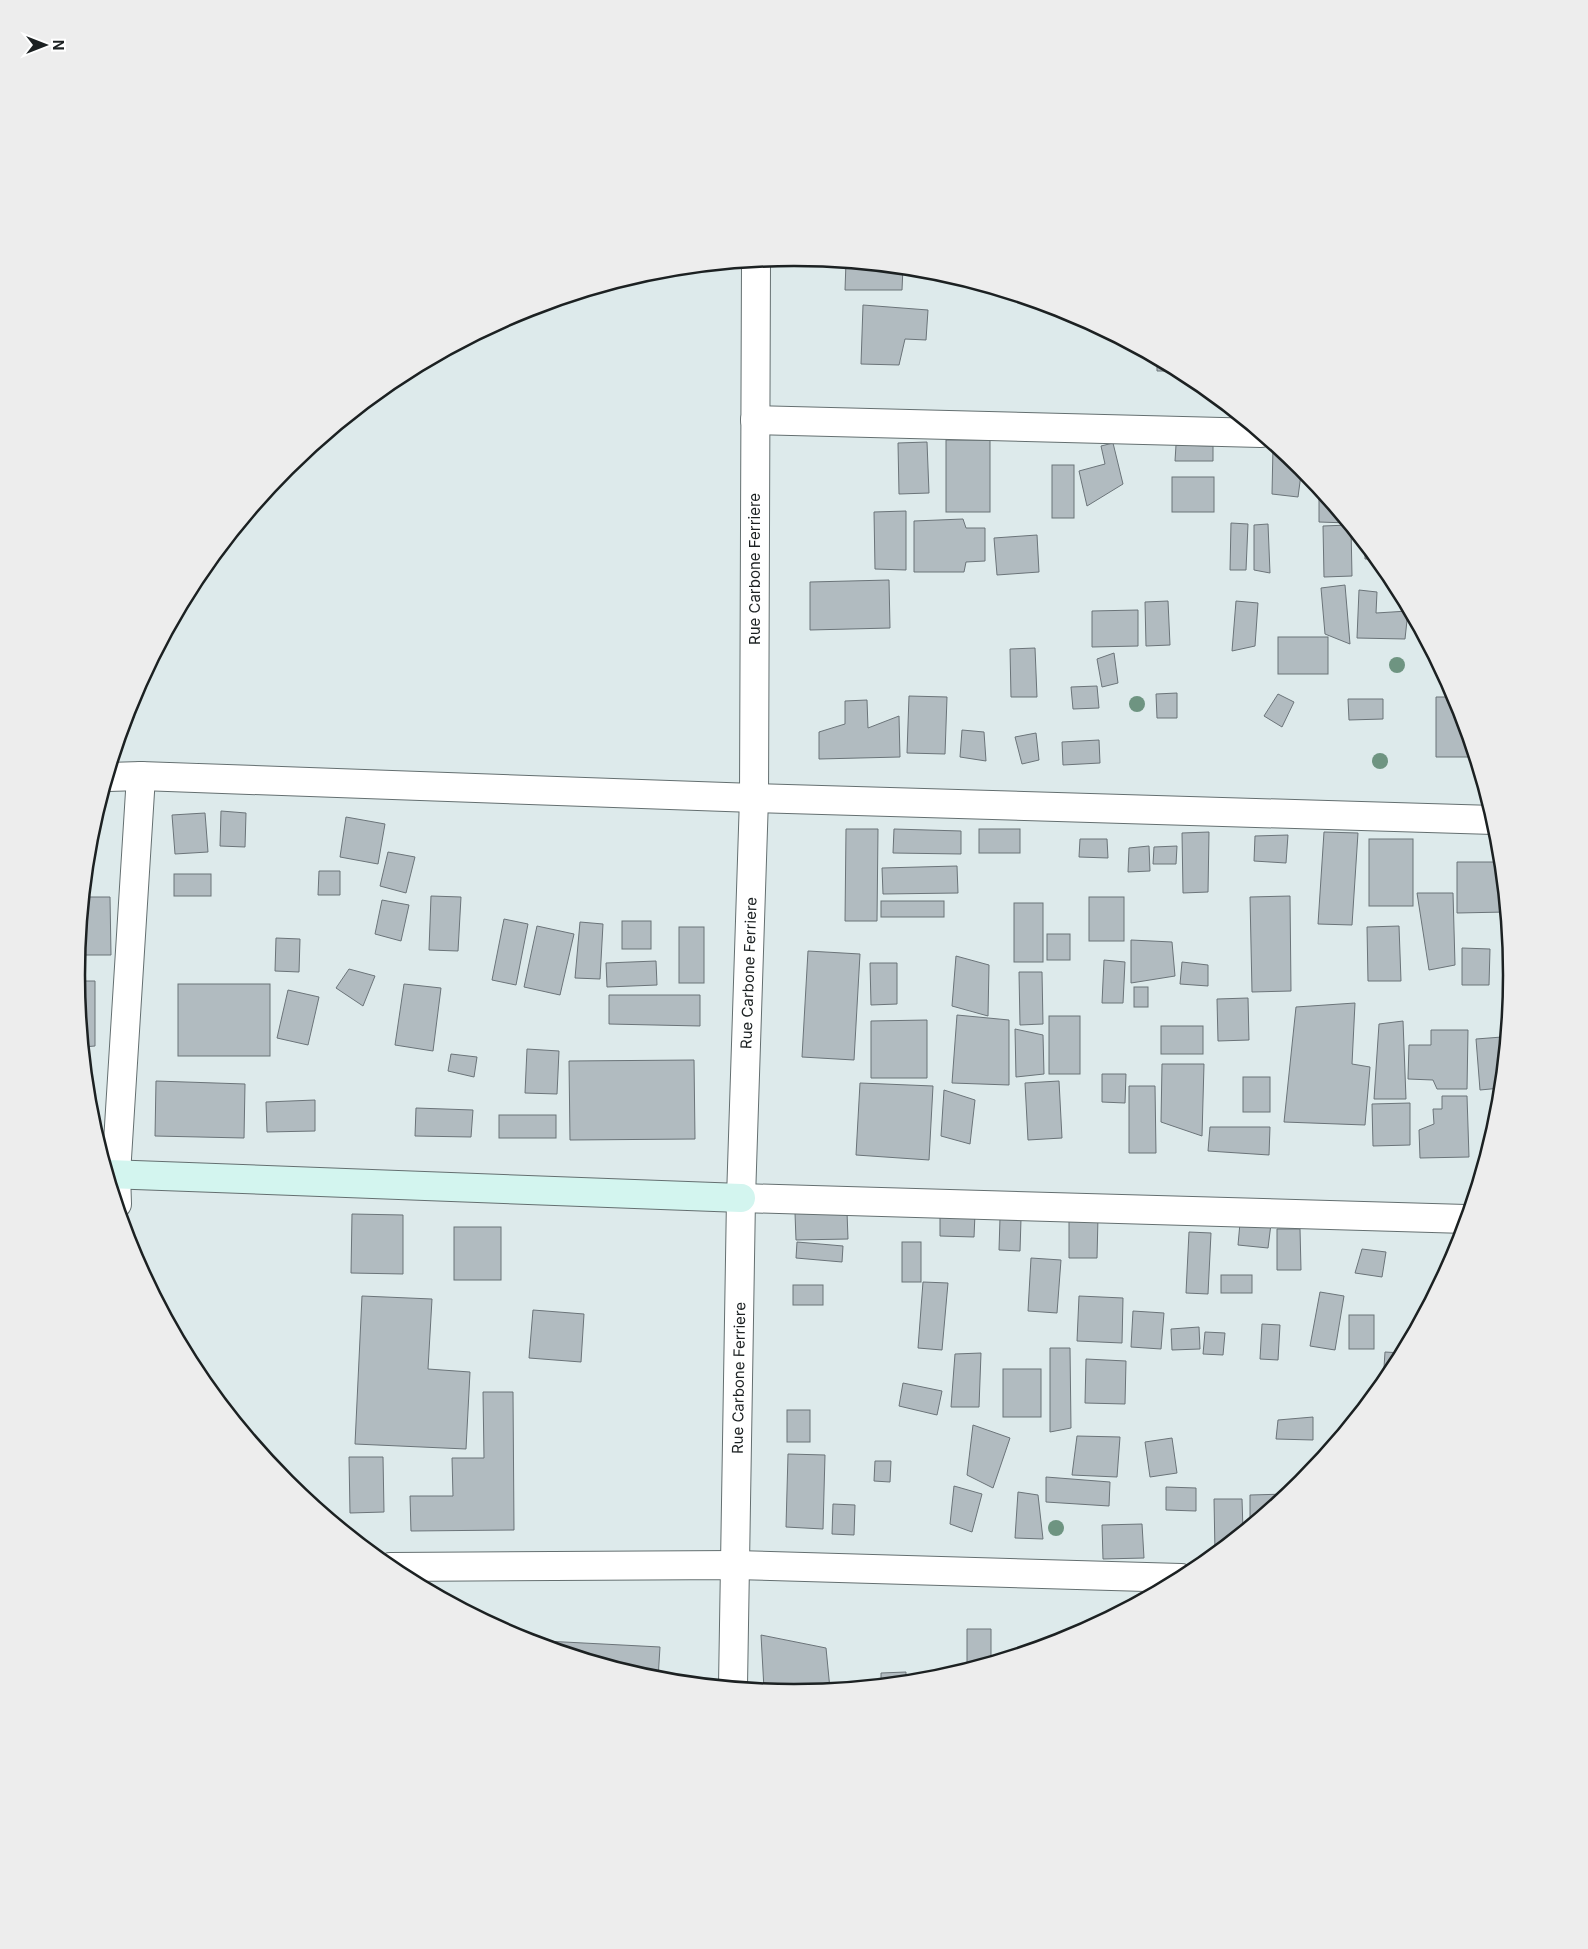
<svg xmlns="http://www.w3.org/2000/svg" width="1588" height="1949" font-family="Inter,sans-serif">
<style>
.building{fill:#b1bbc0;stroke:#6b7479}
.lines{fill:none;stroke-linecap:round;stroke-linejoin:round}
.street-casing{stroke:#646f70;stroke-width:30}
.secondary-casing{stroke:#646f70;stroke-width:30}
.street{stroke:#fff;stroke-width:28}
.secondary{stroke:#d3f5ef;stroke-width:28}
.tree{fill:#6e9481}
.labels{text-anchor:middle;stroke-width:4;stroke-linejoin:round;paint-order:stroke}
.street-label{font-size:15px;fill:#1c2122;stroke:#fff}
.rim{fill:none;stroke:#1c2122;stroke-width:2.5}
</style>
<rect width="100%" height="100%" fill="#ddeaeb"/>
<!-- building -->
<g class="building">
<path d="M846 262 903 267 902 290H845Z"/>
<path d="M863 305 928 310 926 340 905 339 899 365 861 364Z"/>
<path d="M1089 322 1107 332 1089 331Z"/>
<path d="M1157 359 1180 371H1157Z"/>
<rect x="946" y="440" width="44" height="72"/>
<path d="M927 442 929 493 899 494 898 443Z"/>
<path d="M1113 443 1123 484 1087 506 1079 471 1105 464 1101 446Z"/>
<path d="M1176 445 1213 446V461H1175Z"/>
<path d="M1273 446H1276L1302 467 1298 497 1272 494Z"/>
<rect x="1052" y="465" width="22" height="53"/>
<rect x="1172" y="477" width="42" height="35"/>
<path d="M1319 488 1348 523 1319 522Z"/>
<path d="M906 511V570L875 569 874 512Z"/>
<path d="M963 519 966 528H985V561L966 562 964 572H914V521Z"/>
<path d="M1231 523 1248 524 1246 570H1230Z"/>
<path d="M1268 524 1270 573 1254 570V525Z"/>
<path d="M1349 525 1351 527 1352 576 1324 577 1323 526Z"/>
<path d="M1037 535 1039 572 997 575 994 538Z"/>
<path d="M1365 544 1377 559H1365Z"/>
<path d="M889 580 890 628 810 630V582Z"/>
<path d="M1345 585 1350 644 1325 634 1321 588Z"/>
<path d="M1359 590 1377 592 1376 613 1408 611 1405 639 1357 638Z"/>
<path d="M1168 601 1170 645 1146 646 1145 602Z"/>
<path d="M1236 601 1258 603 1255 646 1232 651Z"/>
<path d="M1138 610V646L1092 647V611Z"/>
<rect x="1278" y="637" width="50" height="37"/>
<path d="M1035 648 1037 697H1011L1010 649Z"/>
<path d="M1114 653 1118 683 1102 687 1097 659Z"/>
<path d="M1097 686 1099 708 1073 709 1071 687Z"/>
<path d="M1177 693V718H1157L1156 694Z"/>
<path d="M1278 694 1294 702 1282 727 1264 716Z"/>
<path d="M909 696 947 697 945 754 907 753Z"/>
<path d="M1436 697H1456L1472 750V757H1436Z"/>
<path d="M1348 699H1383V719L1349 720Z"/>
<path d="M867 700 868 728 899 716 900 757 819 759V732L845 724V701Z"/>
<path d="M962 730 984 732 986 761 960 757Z"/>
<path d="M1036 733 1039 760 1022 764 1015 737Z"/>
<path d="M1099 740 1100 763 1063 765 1062 742Z"/>
<path d="M221 811 246 813 245 847 220 846Z"/>
<path d="M205 813 208 852 175 854 172 815Z"/>
<path d="M346 817 385 824 378 864 340 857Z"/>
<path d="M846 829H878L877 921H845Z"/>
<path d="M894 829 961 831V854L893 853Z"/>
<rect x="979" y="829" width="41" height="24"/>
<path d="M1209 832 1208 892 1183 893 1182 833Z"/>
<path d="M1324 832 1358 833 1352 925 1318 924Z"/>
<path d="M1288 835 1286 863 1254 861 1255 836Z"/>
<path d="M1080 839H1107L1108 858 1079 857Z"/>
<rect x="1369" y="839" width="44" height="67"/>
<path d="M1149 846 1150 871 1128 872 1129 848Z"/>
<path d="M1177 846 1176 864H1153L1154 847Z"/>
<path d="M388 852 415 857 406 893 380 886Z"/>
<path d="M1457 862H1501L1506 912 1457 913Z"/>
<path d="M957 866 958 893 883 894 882 868Z"/>
<path d="M319 871H340V895H318Z"/>
<rect x="174" y="874" width="37" height="22"/>
<path d="M1417 893H1453L1455 965 1429 970Z"/>
<path d="M431 896 461 897 458 951 429 950Z"/>
<path d="M1290 896 1291 991 1252 992 1250 897Z"/>
<path d="M84 897H110L111 955H78Z"/>
<rect x="1089" y="897" width="35" height="44"/>
<path d="M382 900 409 905 401 941 375 934Z"/>
<rect x="881" y="901" width="63" height="16"/>
<rect x="1014" y="903" width="29" height="59"/>
<path d="M504 919 528 924 516 985 492 980Z"/>
<rect x="622" y="921" width="29" height="28"/>
<path d="M580 922 603 924 600 979 575 978Z"/>
<path d="M537 926 574 934 560 995 524 987Z"/>
<path d="M1399 926 1401 981H1368L1367 927Z"/>
<rect x="679" y="927" width="25" height="56"/>
<rect x="1047" y="934" width="23" height="26"/>
<path d="M276 938 300 939 299 972 275 971Z"/>
<path d="M1131 940 1172 942 1175 976 1131 983Z"/>
<path d="M1462 948 1490 949 1489 985H1462Z"/>
<path d="M808 951 860 954 854 1060 802 1057Z"/>
<path d="M956 956 989 965 988 1016 952 1006Z"/>
<path d="M1104 960 1125 962 1123 1003H1102Z"/>
<path d="M656 961 657 985 607 987 606 963Z"/>
<path d="M1182 962 1208 965V986L1180 984Z"/>
<path d="M870 963H897V1004L871 1005Z"/>
<path d="M349 969 375 976 363 1006 336 988Z"/>
<path d="M1019 972H1042L1043 1024 1020 1025Z"/>
<path d="M77 981H95V1046L83 1047Z"/>
<rect x="178" y="984" width="92" height="72"/>
<path d="M404 984 441 988 433 1051 395 1045Z"/>
<rect x="1134" y="987" width="14" height="20"/>
<path d="M288 990 319 997 308 1045 277 1038Z"/>
<path d="M609 995H700V1026L609 1024Z"/>
<path d="M1248 998 1249 1040 1218 1041 1217 999Z"/>
<path d="M1355 1003 1352 1064 1370 1067 1365 1125 1284 1122 1296 1007Z"/>
<path d="M957 1015 1009 1020V1085L952 1083Z"/>
<rect x="1049" y="1016" width="31" height="58"/>
<path d="M927 1020V1078H871V1021Z"/>
<path d="M1403 1021 1406 1099H1374L1379 1024Z"/>
<rect x="1161" y="1026" width="42" height="28"/>
<path d="M1015 1029 1043 1035 1044 1074 1016 1077Z"/>
<path d="M1431 1030H1468L1467 1089H1437L1433 1080 1408 1079 1409 1045H1431Z"/>
<path d="M1502 1037 1503 1062 1501 1088 1480 1090 1476 1039Z"/>
<path d="M527 1049 559 1051 557 1094 525 1093Z"/>
<path d="M451 1054 477 1057 474 1077 448 1071Z"/>
<path d="M694 1060 695 1139 570 1140 569 1061Z"/>
<path d="M1162 1064H1204L1202 1136 1161 1122Z"/>
<path d="M1102 1074H1126L1125 1103 1102 1102Z"/>
<rect x="1243" y="1077" width="27" height="35"/>
<path d="M156 1081 245 1084 244 1138 155 1136Z"/>
<path d="M1059 1081 1062 1138 1028 1140 1025 1083Z"/>
<path d="M860 1083 933 1086 929 1160 856 1155Z"/>
<path d="M1129 1086H1155L1156 1153H1129Z"/>
<path d="M944 1090 975 1100 970 1144 941 1136Z"/>
<path d="M1442 1096H1467L1469 1157 1420 1158 1419 1130 1434 1124 1433 1109H1442Z"/>
<path d="M315 1100V1131L267 1132 266 1102Z"/>
<path d="M1410 1103V1145L1373 1146 1372 1104Z"/>
<path d="M416 1108 473 1110 471 1137 415 1136Z"/>
<rect x="499" y="1115" width="57" height="23"/>
<path d="M1210 1127H1270L1269 1155 1208 1151Z"/>
<path d="M847 1212 848 1239 796 1240 795 1213Z"/>
<path d="M940 1213 975 1214 974 1237 940 1236Z"/>
<path d="M352 1214 403 1215V1274L351 1273Z"/>
<path d="M1069 1217H1098L1097 1258H1069Z"/>
<path d="M1000 1218 1021 1219 1020 1251 999 1250Z"/>
<path d="M1240 1223 1271 1224 1268 1248 1238 1245Z"/>
<rect x="454" y="1227" width="47" height="53"/>
<path d="M1277 1229H1300L1301 1270H1277Z"/>
<path d="M1189 1232 1211 1233 1208 1294 1186 1293Z"/>
<path d="M797 1242 843 1246 842 1262 796 1258Z"/>
<rect x="902" y="1242" width="19" height="40"/>
<path d="M1362 1249 1386 1252 1382 1277 1355 1273Z"/>
<path d="M1031 1258 1061 1260 1057 1313 1028 1311Z"/>
<rect x="1221" y="1275" width="31" height="18"/>
<path d="M923 1282 948 1283 942 1350 918 1348Z"/>
<rect x="793" y="1285" width="30" height="20"/>
<path d="M1320 1292 1344 1296 1335 1350 1310 1346Z"/>
<path d="M362 1296 432 1299 428 1369 470 1372 466 1449 355 1444Z"/>
<path d="M1079 1296 1123 1298 1122 1343 1077 1341Z"/>
<path d="M533 1310 584 1314 581 1362 529 1358Z"/>
<path d="M1133 1311 1164 1313 1161 1349 1131 1347Z"/>
<rect x="1349" y="1315" width="25" height="34"/>
<path d="M1262 1324 1280 1325 1278 1360 1260 1359Z"/>
<path d="M1199 1327 1200 1349 1172 1350 1171 1329Z"/>
<path d="M1205 1332 1225 1333 1223 1355 1203 1354Z"/>
<path d="M1050 1348H1070L1071 1428 1050 1432Z"/>
<path d="M1385 1352 1402 1353 1391 1373 1383 1383Z"/>
<path d="M981 1353 979 1407H951L955 1354Z"/>
<path d="M1086 1359 1126 1361 1125 1404 1085 1403Z"/>
<rect x="1003" y="1369" width="38" height="48"/>
<path d="M903 1383 942 1391 937 1415 899 1406Z"/>
<path d="M483 1392H513L514 1530 411 1531 410 1496H453L452 1458H484Z"/>
<rect x="787" y="1410" width="23" height="32"/>
<path d="M1313 1417V1440L1276 1439 1278 1420Z"/>
<path d="M973 1425 1010 1438 993 1488 967 1475Z"/>
<path d="M1077 1436 1120 1437 1117 1477 1072 1475Z"/>
<path d="M1172 1438 1177 1473 1150 1477 1145 1442Z"/>
<path d="M788 1454 825 1455 823 1529 786 1527Z"/>
<path d="M349 1457H383L384 1512 350 1513Z"/>
<path d="M875 1461H891L890 1482 874 1481Z"/>
<path d="M1046 1477 1110 1482 1109 1506 1046 1502Z"/>
<path d="M954 1486 982 1494 972 1532 950 1524Z"/>
<path d="M1166 1487 1196 1488V1511L1166 1510Z"/>
<path d="M1018 1492 1038 1495 1043 1539 1015 1538Z"/>
<path d="M1287 1494 1250 1524V1495Z"/>
<path d="M1214 1499H1242L1243 1530 1215 1553Z"/>
<path d="M833 1504 855 1505 854 1535 832 1534Z"/>
<path d="M1142 1524 1144 1558 1103 1559 1102 1525Z"/>
<path d="M967 1629H991V1661L967 1669Z"/>
<path d="M761 1635 826 1648 830 1689 794 1692 764 1689Z"/>
<path d="M545 1641 660 1647 658 1679 545 1645Z"/>
<path d="M906 1672V1681L881 1684V1673Z"/>
</g>
<g class="lines">
<defs>
<g id="street">
<path d="M755 420 1261 433"/>
<path d="M108 777 141 776 754 798 1494 820"/>
<path d="M741 1198 1466 1219"/>
<path d="M117 1204 116 1174 141 776"/>
<path d="M390 1567 735 1565 1181 1578"/>
<path d="M733 1686 741 1198 754 798 756 261"/>
</g>
<path id="secondary" d="M108 1174 741 1198"/>
</defs>
<!-- street casing -->
<use href="#street" class="street-casing"/>
<!-- secondary casing -->
<use href="#secondary" class="secondary-casing"/>
<!-- street -->
<use href="#street" class="street"/>
<!-- secondary -->
<use href="#secondary" class="secondary"/>
</g>
<!-- trees -->
<g class="tree">
<circle cx="1397" cy="665" r="8"/>
<circle cx="1137" cy="704" r="8"/>
<circle cx="1380" cy="761" r="8"/>
<circle cx="1056" cy="1528" r="8"/>
</g>
<g class="labels">
<!-- street labels -->
<g class="street-label">
<text transform="translate(755 569) rotate(-90)" y="5">Rue Carbone Ferriere</text>
<text transform="translate(749 973) rotate(-88)" y="5">Rue Carbone Ferriere</text>
<text transform="translate(739 1378) rotate(-89)" y="5">Rue Carbone Ferriere</text>
</g>
</g>
<!-- crop -->
<path d="M0 0H1588V1949H0ZM85 975a709 709 0 1 1 1418 0a709 709 0 1 1-1418 0Z" fill="#ededed" fill-rule="evenodd"/>
<path class="rim" d="M85 975a709 709 0 1 1 1418 0a709 709 0 1 1-1418 0Z"/>
<!-- north arrow -->
<g transform="translate(45 45) rotate(90)" stroke="#ffffff" stroke-width="4" paint-order="stroke">
<path d="M0-4L9 19L0 12L-9 19Z" fill="#1c2122"/>
<text y="-8" font-size="14" font-weight="bold" text-anchor="middle" fill="#1c2122">N</text>
</g>
</svg>
